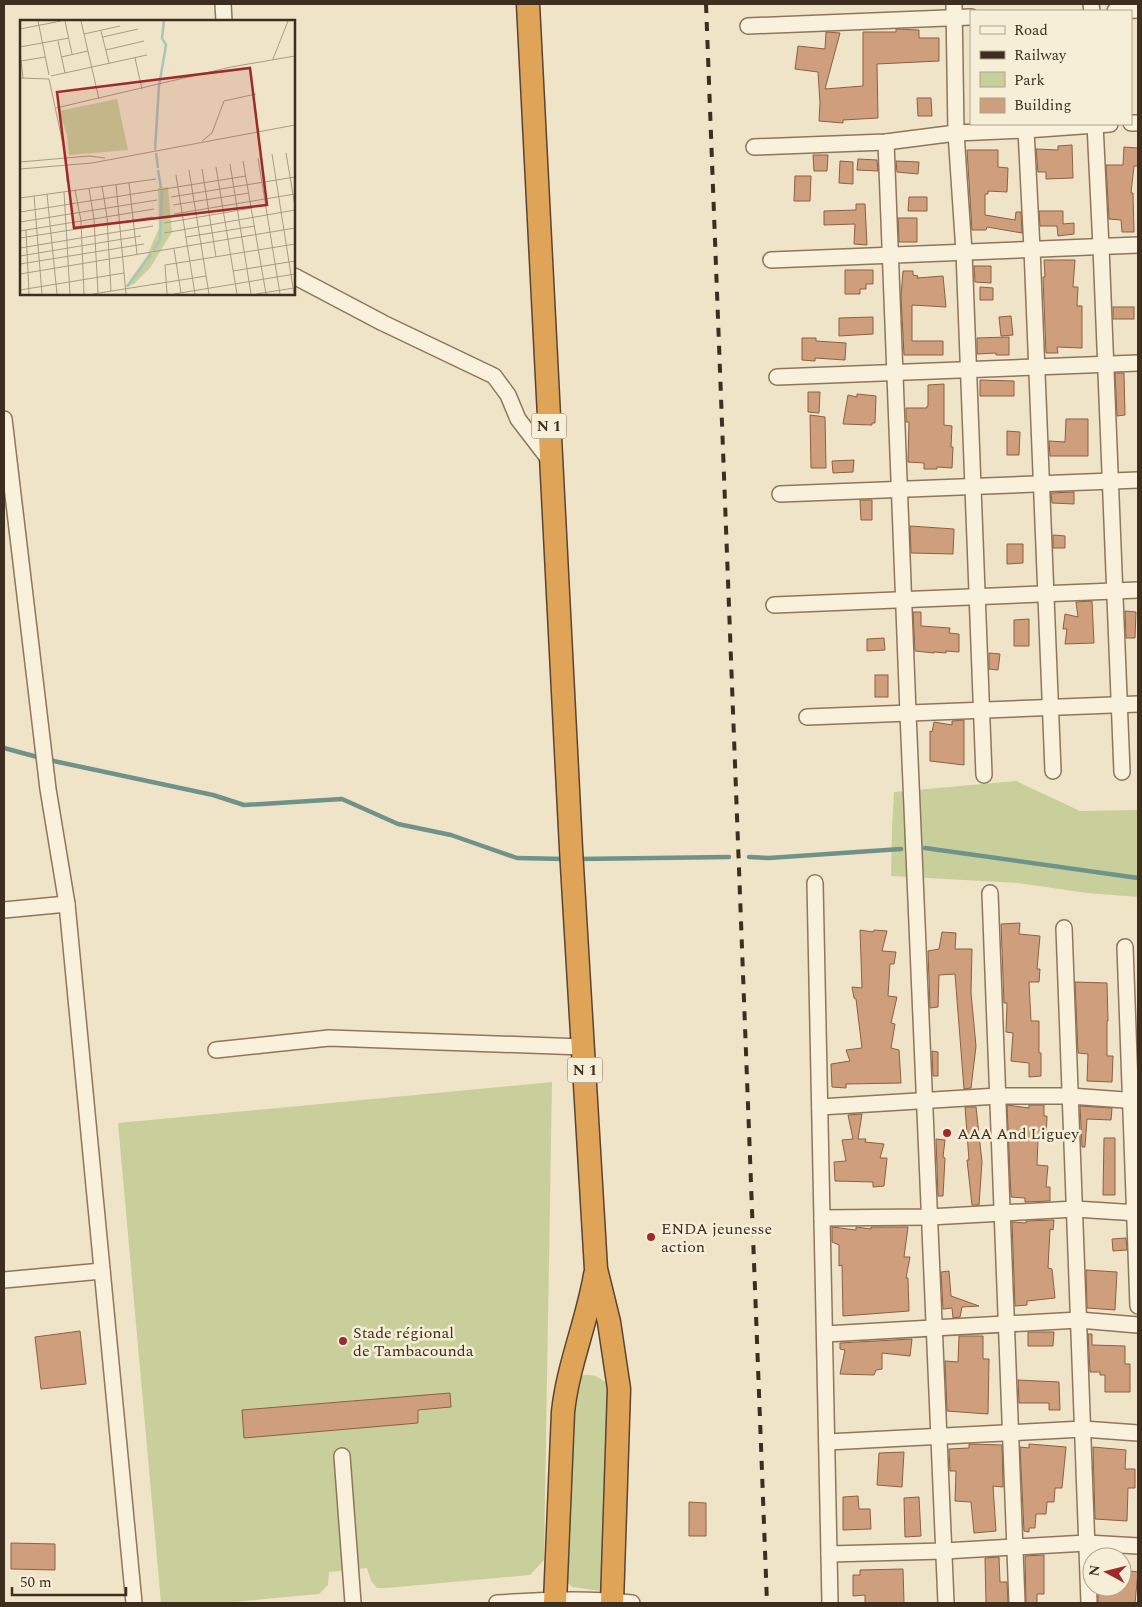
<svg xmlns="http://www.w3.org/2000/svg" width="1142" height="1607" font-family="Spectral,serif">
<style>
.green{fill:#c9cf9b}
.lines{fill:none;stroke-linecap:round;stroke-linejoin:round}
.stream{stroke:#6f938a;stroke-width:4.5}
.building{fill:#cf9f7d;stroke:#8d5f41}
.minor-casing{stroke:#8d765c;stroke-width:18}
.highway-casing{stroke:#5b4430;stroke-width:25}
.minor{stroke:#faf1dc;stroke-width:15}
.highway{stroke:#e0a458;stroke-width:22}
.rail{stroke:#3d2e20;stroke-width:4;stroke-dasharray:9 9;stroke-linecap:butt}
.poi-dot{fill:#9e2a2b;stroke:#f7eed8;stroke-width:2}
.labels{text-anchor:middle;stroke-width:5;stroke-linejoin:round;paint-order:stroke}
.shield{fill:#f7eed8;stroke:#756857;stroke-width:1}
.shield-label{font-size:15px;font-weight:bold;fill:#3d2e20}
.poi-label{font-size:16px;fill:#3d2e20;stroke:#f7eed8;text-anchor:start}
.inset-river{fill:none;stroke:#a9c4bc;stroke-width:2.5}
.inset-road{fill:none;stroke:#a89b85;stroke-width:1}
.view{fill:#9e2a2b;fill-opacity:0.15;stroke:#9e2a2b;stroke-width:2.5}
.inset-edge{fill:none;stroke:#3d2e20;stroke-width:2.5}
</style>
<rect width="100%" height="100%" fill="#f0e4c8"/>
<!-- green -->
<g class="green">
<path d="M1016 781 1080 811 1138 810V897L1087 893 1018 883 891 876 892 827 894 792Z"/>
<path d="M552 1082 544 1560 530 1575 387 1588H377L371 1581 367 1568 329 1572 328 1585 319 1594 223 1603H161L118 1123Z"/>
<path d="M584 1375C595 1374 600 1378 609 1385L607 1583 600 1591 572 1587 563 1578 569 1399 578 1378Z"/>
</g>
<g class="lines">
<!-- stream -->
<g class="stream">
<path d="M4 748 41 758"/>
<path d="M49 760 213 795 244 805 342 799 398 824 451 835 517 858 565 859"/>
<path d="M925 848 1138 878"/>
<path d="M749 857 769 858 901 849"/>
<path d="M578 859 729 857"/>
</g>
</g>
<!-- building -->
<g class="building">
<path d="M896 29 919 30V38H939V61L877 64 878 118 843 120V123L819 121 820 103 818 72 795 69 798 46 825 49 826 32 840 33 825 89 863 86V32H896Z"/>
<path d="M917 98H931L932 116H918Z"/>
<path d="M1072 145 1073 178 1046 179V172H1038L1036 149 1058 150V146Z"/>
<path d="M1124 147 1138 148V166H1134L1131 193H1133L1134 232H1122L1121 220 1109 219 1106 165H1123Z"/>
<path d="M967 150H998V167L1008 168 1007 192 988 191V194H985V215L1015 220 1016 212H1021L1022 233 987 227 986 230H972Z"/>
<path d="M813 155H828L827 171H814Z"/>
<path d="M858 159 877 160 878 171 857 170Z"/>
<path d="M840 161 853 162V184L839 183Z"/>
<path d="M896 161 919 162 918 174 897 172Z"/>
<path d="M795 176H811L810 201H794Z"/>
<path d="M909 197H927V211H908Z"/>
<path d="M856 204H865L867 245 854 244 855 224 824 225V211L856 210Z"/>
<path d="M1039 211H1063V224L1074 223V234L1058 236 1057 226H1040Z"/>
<path d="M898 218H917V242H899Z"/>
<path d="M1044 260H1075L1073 287H1078L1077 306H1082V348L1057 347 1058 353H1046L1043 277H1045Z"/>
<path d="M974 266H991V283L975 282Z"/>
<path d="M845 270H873V284H866V289H860V294H845Z"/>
<path d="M903 271H913V275L918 276 917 278 943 276 946 307 912 305V341H943V355H904L901 296Z"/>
<path d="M980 287 993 288V300H980Z"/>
<rect x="1113" y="307" width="21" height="12"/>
<path d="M1011 316 1013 335 1001 336 999 317Z"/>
<path d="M873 317V334L839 336V318Z"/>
<path d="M1009 337V355H996V353L977 354V338Z"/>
<path d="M802 338H816V341L846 343 845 360 815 358V361L802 360Z"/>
<path d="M1115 373H1124L1125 415 1117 416Z"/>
<path d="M980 380 1014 381V396H980Z"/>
<path d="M944 384V425L952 426 951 447H953L952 468 937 467V469H924V463L908 462 909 422H906V408H927V406H928V385Z"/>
<path d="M808 392H820L819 413 808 412Z"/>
<path d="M857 394 876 396 875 423H872V425L843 424 848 395 857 397Z"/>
<path d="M810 415 825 417 826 468H811Z"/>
<path d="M1066 419H1088V456H1050L1049 441 1065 442Z"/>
<path d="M1007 431 1020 432 1019 455H1007Z"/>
<path d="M854 460 853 472 833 473 832 461Z"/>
<path d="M1074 492V504L1052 503 1051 493Z"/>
<path d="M860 500H872V520H861Z"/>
<path d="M910 526 954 529 953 554 911 553Z"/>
<path d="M1053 535 1065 536V548H1053Z"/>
<path d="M1007 544H1023V563L1007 564Z"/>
<path d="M1092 601 1094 643 1065 644 1067 629H1063L1065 614 1078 617 1076 602Z"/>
<path d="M1125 611 1136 612 1135 638H1126Z"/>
<path d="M913 612H921V626L950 628 949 633 959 634V652L946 651V653L934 652V653L915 651Z"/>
<path d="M1029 619V646H1014V620Z"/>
<path d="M884 638 885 650 867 651V639Z"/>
<path d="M989 653 1000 654 998 670 989 669Z"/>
<rect x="875" y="675" width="13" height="22"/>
<path d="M964 720V765L930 761V731L932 732 934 722 952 725V721Z"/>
<path d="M1020 923 1019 934 1040 936 1037 969H1040L1039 982H1029L1031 1021H1039V1053H1041V1076L1029 1077V1063L1011 1061 1013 1033 1006 1032 1007 1003H1004L1001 924Z"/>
<path d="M860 930 873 932 874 930 887 931 882 951 896 952 894 964H890L888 996 897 997 891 1023 895 1024 891 1048 899 1050 901 1083 846 1084V1088L832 1087 831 1064 850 1061 846 1050 862 1048 856 999 854 998 852 987 862 988Z"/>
<path d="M942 932 956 933 955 949H972L971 993 976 1046 971 1088 964 1089 955 974 939 975 938 1007 930 1008 928 951 939 949Z"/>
<path d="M1075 982 1107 983 1108 1021H1107V1056H1113L1112 1082 1087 1081 1088 1054 1078 1053Z"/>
<path d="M932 1051 938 1052V1076H933Z"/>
<path d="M1007 1105 1029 1108V1105H1044V1116H1047L1046 1140H1038L1037 1165 1048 1166 1046 1187H1050V1201L1025 1202V1198L1011 1197Z"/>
<path d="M1080 1106 1112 1108 1111 1120 1087 1119 1085 1147H1082Z"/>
<path d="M965 1107H976L982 1162 979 1205H972L967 1160H969Z"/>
<path d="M862 1114 858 1139H866L865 1142 884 1144 880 1158H887L884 1186 873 1187V1182L835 1181 834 1162 846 1161 842 1140 853 1139 848 1115Z"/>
<path d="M1104 1138H1115V1195H1103Z"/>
<path d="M936 1139 945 1140 943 1157 945 1158 943 1196H938Z"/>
<path d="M1054 1220 1053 1230 1050 1229 1048 1268 1052 1269 1055 1298 1027 1301V1305L1015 1306 1012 1222 1026 1223V1221Z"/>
<path d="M832 1227 856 1230V1227L871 1229V1227H908L904 1257H910L906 1278H908L909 1311 843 1316 842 1265 839 1266V1245L832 1242Z"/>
<path d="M1126 1238 1127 1250 1113 1251 1112 1239Z"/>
<path d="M1086 1270 1117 1272 1115 1310 1087 1308Z"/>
<path d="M949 1271 951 1296 979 1306 962 1307 960 1317 953 1318 952 1308 943 1309 941 1272Z"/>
<path d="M80 1331 86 1384 41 1389 35 1337Z"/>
<path d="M1028 1332H1054L1053 1346H1028Z"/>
<path d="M1088 1334H1092V1345L1125 1346V1364H1130V1392H1105V1375H1100V1372H1090Z"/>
<path d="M959 1336H983V1359H989L988 1414 947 1411 945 1361 958 1362Z"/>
<path d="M912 1339 910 1356 882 1353V1369L876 1370 874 1375 840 1374 845 1350 840 1349V1343Z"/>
<path d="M1018 1380 1059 1382 1060 1410H1049V1403H1019Z"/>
<path d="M450 1393 451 1407 418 1410V1423L244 1438 242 1410Z"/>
<path d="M969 1444 1002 1445 1003 1487 993 1486 996 1531 974 1533 971 1502 955 1501 956 1471H950L949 1449 969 1448Z"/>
<path d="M1029 1444 1066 1447 1062 1488H1055L1054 1502H1047L1046 1514H1036L1035 1528H1029V1532L1024 1531 1020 1447 1029 1448Z"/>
<path d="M1093 1447 1126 1450 1125 1469H1135V1488H1128L1127 1521 1095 1519Z"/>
<path d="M904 1452 902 1487 877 1485 879 1453Z"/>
<path d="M858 1496 859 1509H870L871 1529 843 1530V1497Z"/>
<path d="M919 1497 921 1536 905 1537 904 1498Z"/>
<path d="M689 1502 706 1503V1536H689Z"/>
<path d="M11 1543 55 1544V1570L11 1569Z"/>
<path d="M1044 1555V1594H1037V1603H1026L1025 1556Z"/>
<path d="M999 1557 1000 1582H1007L1008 1603H986L985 1558Z"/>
<path d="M903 1569 904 1603H865V1595L853 1596V1575H860V1570Z"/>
<path d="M1122 1570 1138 1572 1135 1603H1098V1587H1122Z"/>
</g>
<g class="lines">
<defs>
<g id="minor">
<path d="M223 4 224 21"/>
<path d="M954 4 956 133 964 252 984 775"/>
<path d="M1091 4 1092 11"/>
<path d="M1115 11 1138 10"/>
<path d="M748 26 971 17"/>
<path d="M1131 123H1138"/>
<path d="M1095 124 1101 247 1122 772"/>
<path d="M1026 130 1032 249 1053 771"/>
<path d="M886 142 908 713 946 1603"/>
<path d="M754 147 886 142 956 133 1026 130 1110 124"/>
<path d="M771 260 1138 245"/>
<path d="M294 276 383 323 494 376 508 395 518 419 551 462"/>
<path d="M777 377 1138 363"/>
<path d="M4 419 48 789 67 904 134 1603"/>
<path d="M780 494 1138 480"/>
<path d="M774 605 1138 590"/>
<path d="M807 717 1138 704"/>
<path d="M815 883 830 1603"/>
<path d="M990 893 1017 1603"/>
<path d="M4 910 67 904"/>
<path d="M1064 928 1089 1603"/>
<path d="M1125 947 1138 1306"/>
<path d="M216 1050 329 1038 583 1047"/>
<path d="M820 1107 998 1096H1070L1138 1101"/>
<path d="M822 1218 929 1217 1075 1209 1138 1213"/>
<path d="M4 1280 102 1271"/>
<path d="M825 1334 1079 1320 1138 1325"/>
<path d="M827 1442 1083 1429 1138 1433"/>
<path d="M342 1456 353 1603"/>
<path d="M829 1554 944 1551 1087 1543 1138 1546"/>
<path d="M497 1603C542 1600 587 1598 632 1603"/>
</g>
<g id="highway">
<path d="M528 4 571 849 596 1269 609 1322 619 1389 612 1603"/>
<path d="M555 1603 563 1412C568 1365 587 1322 595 1275"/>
</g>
</defs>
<!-- minor casing -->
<use href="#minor" class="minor-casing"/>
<!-- highway casing -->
<use href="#highway" class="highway-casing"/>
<!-- minor -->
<use href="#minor" class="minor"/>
<!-- highway -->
<use href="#highway" class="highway"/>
<!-- rail -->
<path class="rail" d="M706 4 767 1603"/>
</g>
<!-- markers -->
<g class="poi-dot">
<circle cx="947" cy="1133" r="5"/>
<circle cx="651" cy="1237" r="5"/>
<circle cx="343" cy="1341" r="5"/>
</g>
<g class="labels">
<!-- shield labels -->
<g class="shield">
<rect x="531.5" y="413.5" width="35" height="25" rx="4"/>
<rect x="567.5" y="1057.5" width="35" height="25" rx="4"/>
</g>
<g class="shield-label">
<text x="549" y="431">N 1</text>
<text x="585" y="1075">N 1</text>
</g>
<!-- poi labels -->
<g class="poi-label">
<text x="957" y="1139">AAA And Liguey</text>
<text x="661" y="1234">ENDA jeunesse<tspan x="661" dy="18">action</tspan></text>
<text x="353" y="1338">Stade régional<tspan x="353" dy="18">de Tambacounda</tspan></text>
</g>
</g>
<!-- overview -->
<g transform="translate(20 20)">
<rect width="275" height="275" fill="#f0e4c8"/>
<path d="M97 79 108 130 49 135 47 115 39 91ZM148 167 152 212 130 248 114 264 105 267 127 236 139 208 138 168Z" fill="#c9cf9b"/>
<path class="inset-river" d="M135 130 139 66 146 25 142 18 144 1M136 133 138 148M138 150 141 168M133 230 140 220 142 171M107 267 131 234"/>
<path class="inset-road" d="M18 1 29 55M45 1 52 34M61 1 79 79M0 9 41 1M81 11 89 43M64 14 100 6M83 17 118 9M38 21 45 53M0 27 49 18M86 30 124 21M0 32 3 58M41 37 68 31M115 38 122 69M253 39 268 1M1 41 25 37M31 56 127 35M0 58 29 59M29 59 46 138 47 162M36 88 211 47 275 36M182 121 192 113 204 81 236 74M266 133 275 186M252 134 274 274M238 138 260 274M223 141 246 274M0 142 69 136 85 138M210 144 231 274M196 147 217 274M0 149 72 143 275 105M182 149 196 237M169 150 189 274M156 155 175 274M109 163 117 234M96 164 106 274M82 166 87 197 91 271M69 169 74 199 78 273M55 170 61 201 64 274M44 172 50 274M27 174 37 274M14 176 22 274M151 177 275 157M0 178 136 159M153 185 229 173M0 192 226 156M154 194 275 174M0 202 137 180M144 203 232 188M6 210 9 274M0 211 134 189M144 213 275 190M166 217 235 206M0 218 133 197M0 228 133 206M154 229 161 273M0 236 121 216M0 244 124 224M213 251 275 241M0 254 275 208M0 270 104 253M73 274 186 256M147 274 145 245 275 224M154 274 275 254M236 274 274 268"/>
<path class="view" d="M230 48 247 185 54 208 37 72Z"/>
<rect width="275" height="275" class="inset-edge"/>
</g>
<!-- border -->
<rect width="1142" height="1607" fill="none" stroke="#3d2e20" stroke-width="10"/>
<!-- legend -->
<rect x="970" y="10" width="162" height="115" fill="#f7eed8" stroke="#ada18e"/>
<rect x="980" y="26" width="25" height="8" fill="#faf1dc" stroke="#ada18e"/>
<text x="1014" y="35" font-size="15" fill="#3d2e20">Road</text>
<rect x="980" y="51" width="25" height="8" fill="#3d2e20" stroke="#ada18e"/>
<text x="1014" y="60" font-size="15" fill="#3d2e20">Railway</text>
<rect x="980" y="72" width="25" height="15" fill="#c9cf9b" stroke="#ada18e"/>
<text x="1014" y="85" font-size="15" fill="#3d2e20">Park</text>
<rect x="980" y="98" width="25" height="15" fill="#cf9f7d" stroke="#ada18e"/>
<text x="1014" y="110" font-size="15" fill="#3d2e20">Building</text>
<!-- north arrow -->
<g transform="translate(1107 1572) rotate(277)"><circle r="24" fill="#f7eed8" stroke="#ada18e"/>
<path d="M0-4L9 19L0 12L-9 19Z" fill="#9e2a2b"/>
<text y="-8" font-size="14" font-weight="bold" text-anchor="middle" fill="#3d2e20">N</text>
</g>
<!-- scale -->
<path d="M12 1587v8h114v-8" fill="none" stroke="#3d2e20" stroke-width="2.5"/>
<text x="20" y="1587" font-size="15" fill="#3d2e20" stroke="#f7eed8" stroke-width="4" paint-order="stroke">50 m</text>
</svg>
